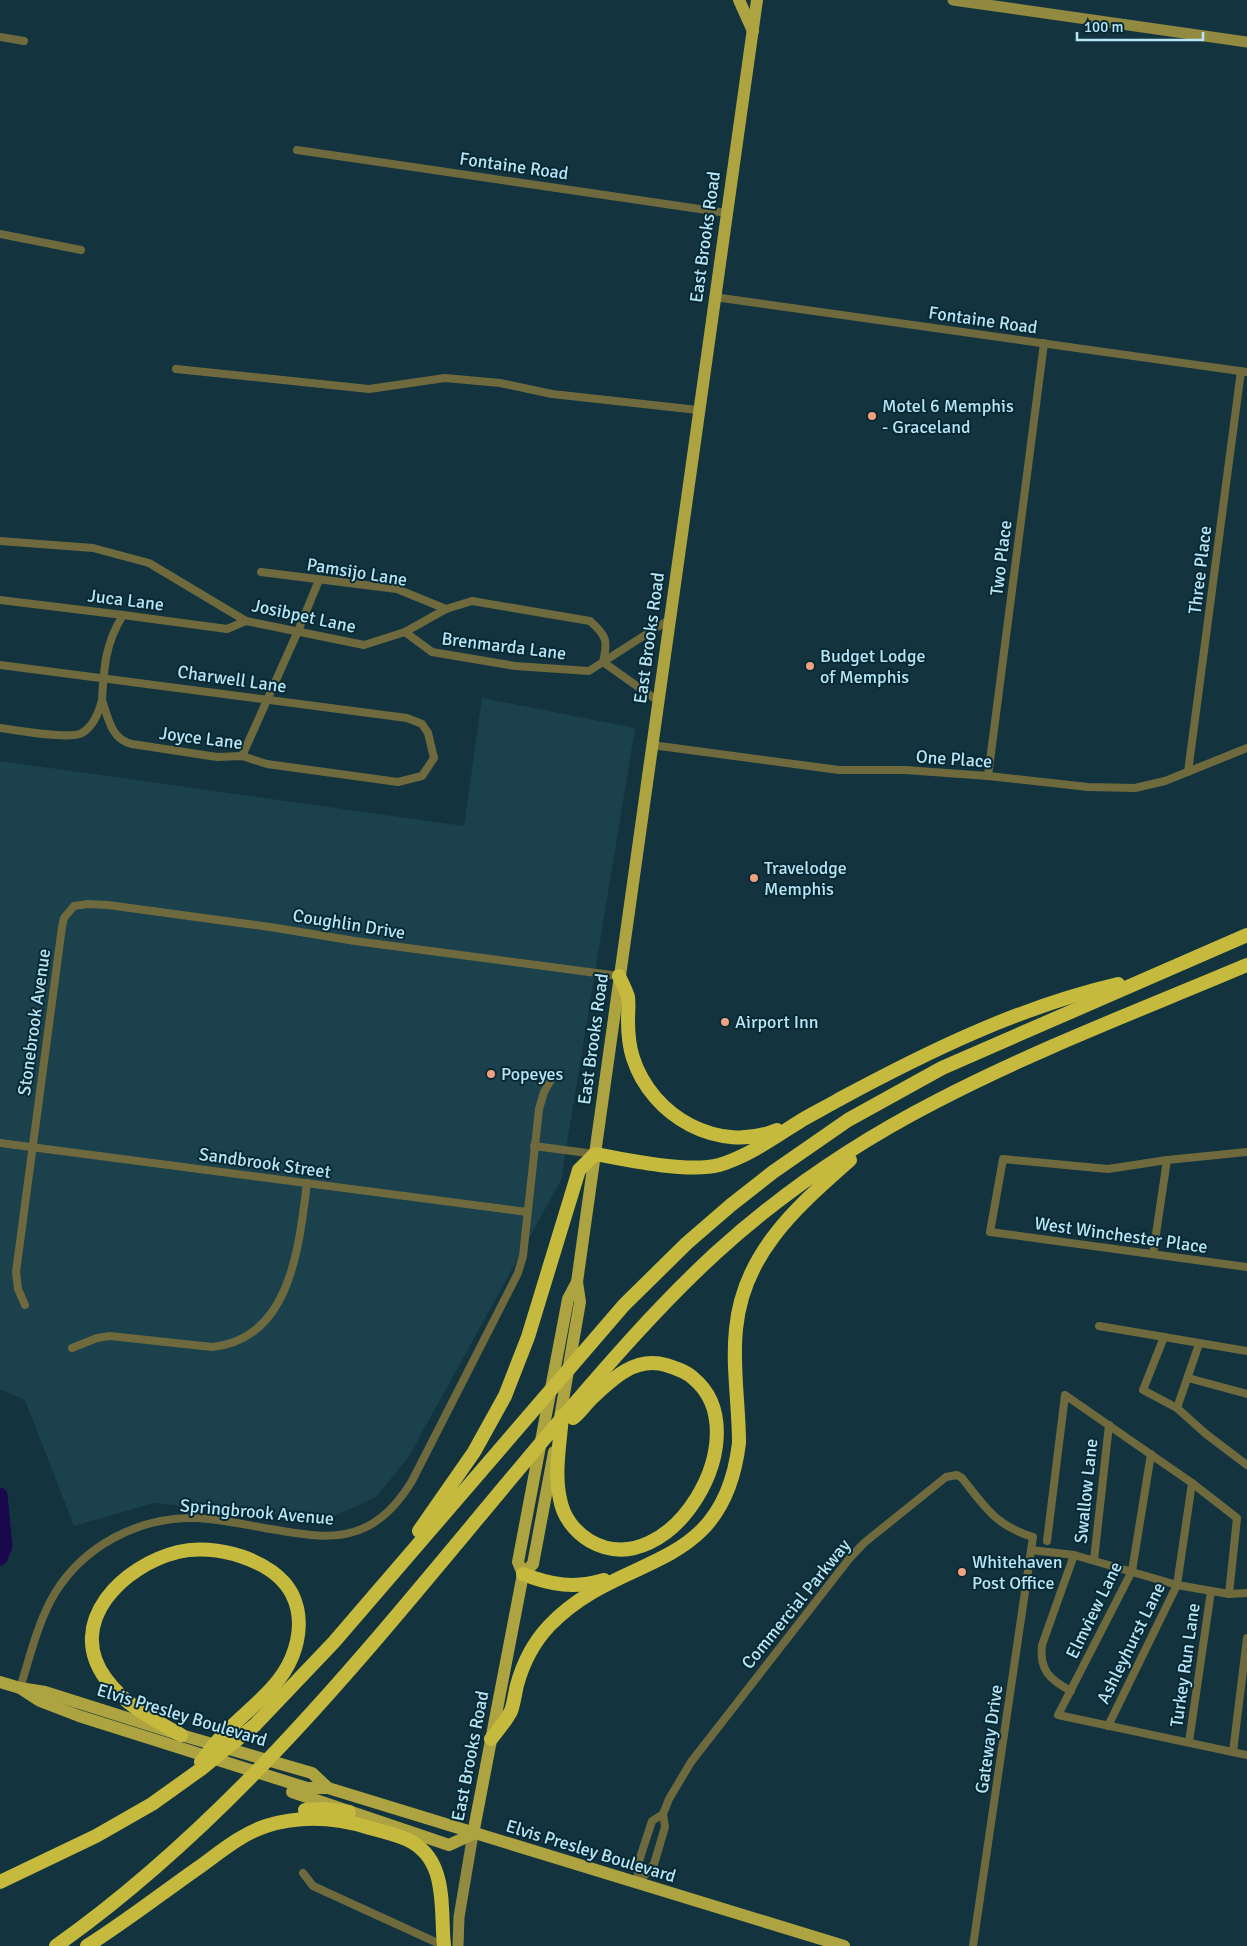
<svg xmlns="http://www.w3.org/2000/svg" width="1247" height="1946" font-family="Signika,sans-serif">
<style>
.built{fill:#1b414d}
.lines{fill:none;stroke-linecap:round;stroke-linejoin:round}
.river{stroke:#19084c;stroke-width:15}
.street{stroke:#6e6a3e;stroke-width:8}
.secondary{stroke:#928a40;stroke-width:11}
.primary{stroke:#ada340;stroke-width:12}
.highway{stroke:#c6ba3e;stroke-width:14}
.poi-dot{fill:#f2a17e;stroke:#082934;stroke-width:2}
.labels{text-anchor:middle;stroke-width:4;stroke-linejoin:round;paint-order:stroke}
.street-label{font-size:18px;fill:#b6e5f6;stroke:#082934}
.poi-label{font-size:18px;fill:#b6e5f6;stroke:#082934;text-anchor:start}
</style>
<rect width="100%" height="100%" fill="#13343f"/>
<!-- built -->
<path class="built" d="M482 698 635 728 561 1180 408 1458 376 1497 328 1519 154 1503 74 1526 25 1400 0 1389V761L464 826Z"/>
<g class="lines">
<!-- river -->
<path class="river" d="M0 1495 5 1546 0 1558"/>
<!-- street -->
<g class="street">
<path d="M0 37 24 41"/>
<path d="M297 150 727 213"/>
<path d="M0 234 81 250"/>
<path d="M714 297 1247 372"/>
<path d="M176 369 369 389 445 378 500 383 552 394 698 410"/>
<path d="M0 541 93 548 149 563 246 621 364 645 405 632 446 609 472 601 590 621C607 636 608 641 603 662"/>
<path d="M261 572 397 589 446 609"/>
<path d="M0 600 123 615 227 629 246 621"/>
<path d="M405 632 432 652 515 666 589 671 670 619"/>
<path d="M603 662 658 701"/>
<path d="M0 665 407 718 422 724 428 733 434 758 422 776 398 782 267 764 242 756 217 757 132 744C111 740 108 717 102 700 99 712 94 726 82 733 69 740 17 730 0 728"/>
<path d="M102 700C104 667 105 644 123 615"/>
<path d="M652 745 839 770H905L988 776 1088 787 1135 788 1165 781 1247 748"/>
<path d="M242 756 298 631 319 580"/>
<path d="M1188 772 1241 371"/>
<path d="M988 776 1044 343"/>
<path d="M0 1143 527 1212"/>
<path d="M534 1146 595 1154"/>
<path d="M1247 1152 1167 1160 1108 1169 1003 1159 990 1232 1247 1267"/>
<path d="M1153 1254 1167 1160"/>
<path d="M25 1305 18 1289 16 1272 62 927 64 918 74 906 88 904 108 905 270 927 355 941 619 976"/>
<path d="M1099 1326 1247 1351"/>
<path d="M1164 1337 1143 1390 1177 1408 1206 1434 1247 1465"/>
<path d="M72 1348 97 1338 110 1336 212 1347C291 1339 299 1246 307 1183"/>
<path d="M1188 1378 1247 1394"/>
<path d="M1177 1408 1199 1344"/>
<path d="M1151 1454 1132 1571 1058 1715 1247 1755"/>
<path d="M1047 1541 1065 1395 1192 1483 1237 1518 1229 1594"/>
<path d="M1031 1550 1074 1555 1177 1585 1229 1594 1247 1593"/>
<path d="M1094 1560 1109 1425"/>
<path d="M20 1688C30 1657 38 1621 55 1593 84 1546 137 1518 192 1518 218 1518 245 1525 270 1529 297 1533 327 1540 353 1532 379 1525 398 1504 412 1481L518 1273 523 1256 539 1109 544 1092 552 1078"/>
<path d="M1071 1691C1050 1680 1039 1670 1042 1645L1074 1555"/>
<path d="M1108 1726 1177 1585 1192 1483"/>
<path d="M1189 1742 1211 1591"/>
<path d="M1233 1752 1247 1638"/>
<path d="M663 1814 669 1799 691 1762 849 1559 864 1543 946 1477 957 1475 962 1478C985 1507 996 1526 1033 1537L973 1946"/>
<path d="M663 1814 665 1827 654 1864 638 1883V1864L652 1821Z"/>
<path d="M303 1873 313 1886 444 1946"/>
</g>
<!-- secondary -->
<g class="secondary">
<path d="M953 0 1247 42"/>
<path d="M458 1946 459 1917 473 1834"/>
</g>
<!-- primary -->
<g class="primary">
<path d="M739 0 753 31"/>
<path d="M559 1423 580 1302 577 1282 757 0"/>
<path d="M523 1574 533 1564 554 1452"/>
<path d="M0 1682 20 1688 45 1692 181 1735 312 1773 328 1788"/>
<path d="M20 1688 40 1701 79 1716 307 1788H328L844 1946"/>
<path d="M292 1792 449 1845 473 1834"/>
<path d="M473 1834 523 1574 518 1562 568 1299 577 1282"/>
</g>
<!-- highway -->
<g class="highway">
<path d="M619 976C622 983 626 990 628 997 629 1005 628 1013 628 1020 628 1033 629 1046 633 1058 652 1117 719 1154 777 1130"/>
<path d="M562 1416C560 1443 554 1473 560 1499 563 1517 575 1532 590 1541 670 1587 761 1433 693 1378 686 1371 675 1368 666 1365 635 1356 612 1379 591 1399 585 1405 580 1413 573 1418"/>
<path d="M419 1531 474 1452 505 1396 528 1337 579 1170 595 1154C626 1160 689 1173 719 1165 749 1156 775 1137 802 1120 814 1113 826 1107 838 1100 927 1052 1019 1007 1118 984"/>
<path d="M523 1574C551 1585 575 1589 604 1580"/>
<path d="M181 1735C154 1720 125 1705 106 1679 64 1622 124 1565 178 1552 214 1543 274 1559 292 1594 302 1614 300 1637 292 1657 279 1689 248 1709 225 1733 216 1741 209 1752 201 1762"/>
<path d="M491 1739C498 1730 506 1721 511 1711 514 1703 515 1693 517 1685 523 1663 534 1642 549 1626 621 1550 723 1577 739 1443 739 1405 732 1366 736 1329 743 1253 797 1207 850 1160"/>
<path d="M305 1810 324 1809 349 1812"/>
<path d="M0 1882 96 1836 152 1804 201 1769 255 1725 334 1642 624 1305 687 1243 731 1205 773 1172 848 1120 942 1068 1247 935"/>
<path d="M56 1946C252 1807 397 1612 551 1431 604 1369 657 1307 717 1252 782 1193 859 1141 937 1101 1037 1049 1143 1009 1247 965"/>
<path d="M87 1946C125 1922 161 1894 198 1868 219 1853 241 1834 266 1826 301 1815 335 1817 370 1828 381 1831 394 1834 406 1839 449 1858 440 1908 444 1946"/>
</g>
</g>
<!-- markers -->
<g class="poi-dot">
<circle cx="872" cy="416" r="5"/>
<circle cx="810" cy="666" r="5"/>
<circle cx="754" cy="878" r="5"/>
<circle cx="725" cy="1022" r="5"/>
<circle cx="491" cy="1074" r="5"/>
<circle cx="962" cy="1572" r="5"/>
</g>
<g class="labels">
<!-- street labels -->
<g class="street-label">
<text transform="translate(514 166) rotate(8)" y="6">Fontaine Road</text>
<text transform="translate(705 237) rotate(-82)" y="6">East Brooks Road</text>
<text transform="translate(983 320) rotate(8)" y="6">Fontaine Road</text>
<text transform="translate(1001 558) rotate(-83)" y="6">Two Place</text>
<text transform="translate(1200 570) rotate(-83)" y="6">Three Place</text>
<text transform="translate(357 572) rotate(9)" y="6">Pamsijo Lane</text>
<text transform="translate(126 600) rotate(7)" y="6">Juca Lane</text>
<text transform="translate(304 616) rotate(12)" y="6">Josibpet Lane</text>
<text transform="translate(649 638) rotate(-82)" y="6">East Brooks Road</text>
<text transform="translate(504 646) rotate(7)" y="6">Brenmarda Lane</text>
<text transform="translate(232 679) rotate(8)" y="6">Charwell Lane</text>
<text transform="translate(201 738) rotate(7)" y="6">Joyce Lane</text>
<text transform="translate(954 759) rotate(4)" y="6">One Place</text>
<text transform="translate(349 924) rotate(9)" y="6">Coughlin Drive</text>
<text transform="translate(34 1022) rotate(-82)" y="6">Stonebrook Avenue</text>
<text transform="translate(593 1039) rotate(-82)" y="6">East Brooks Road</text>
<text transform="translate(265 1163) rotate(8)" y="6">Sandbrook Street</text>
<text transform="translate(1121 1235) rotate(8)" y="6">West Winchester Place</text>
<text transform="translate(1086 1491) rotate(-84)" y="6">Swallow Lane</text>
<text transform="translate(257 1512) rotate(5)" y="6">Springbrook Avenue</text>
<text transform="translate(796 1604) rotate(-51)" y="6">Commercial Parkway</text>
<text transform="translate(1094 1610) rotate(-64)" y="6">Elmview Lane</text>
<text transform="translate(1131 1643) rotate(-64)" y="6">Ashleyhurst Lane</text>
<text transform="translate(1185 1665) rotate(-82)" y="6">Turkey Run Lane</text>
<text transform="translate(182 1715) rotate(17)" y="6">Elvis Presley Boulevard</text>
<text transform="translate(989 1739) rotate(-82)" y="6">Gateway Drive</text>
<text transform="translate(470 1756) rotate(-79)" y="6">East Brooks Road</text>
<text transform="translate(591 1851) rotate(17)" y="6">Elvis Presley Boulevard</text>
</g>
<!-- poi labels -->
<g class="poi-label">
<text x="882" y="412">Motel 6 Memphis<tspan x="882" dy="21">- Graceland</tspan></text>
<text x="820" y="662">Budget Lodge<tspan x="820" dy="21">of Memphis</tspan></text>
<text x="764" y="874">Travelodge<tspan x="764" dy="21">Memphis</tspan></text>
<text x="735" y="1028">Airport Inn</text>
<text x="501" y="1080">Popeyes</text>
<text x="972" y="1568">Whitehaven<tspan x="972" dy="21">Post Office</tspan></text>
</g>
</g>
<!-- scale -->
<path d="M1077 32v8h126v-8" fill="none" stroke="#b6e5f6" stroke-width="2.5"/>
<text x="1084" y="32" font-size="15" fill="#b6e5f6" stroke="#082934" stroke-width="4" paint-order="stroke">100 m</text>
</svg>
